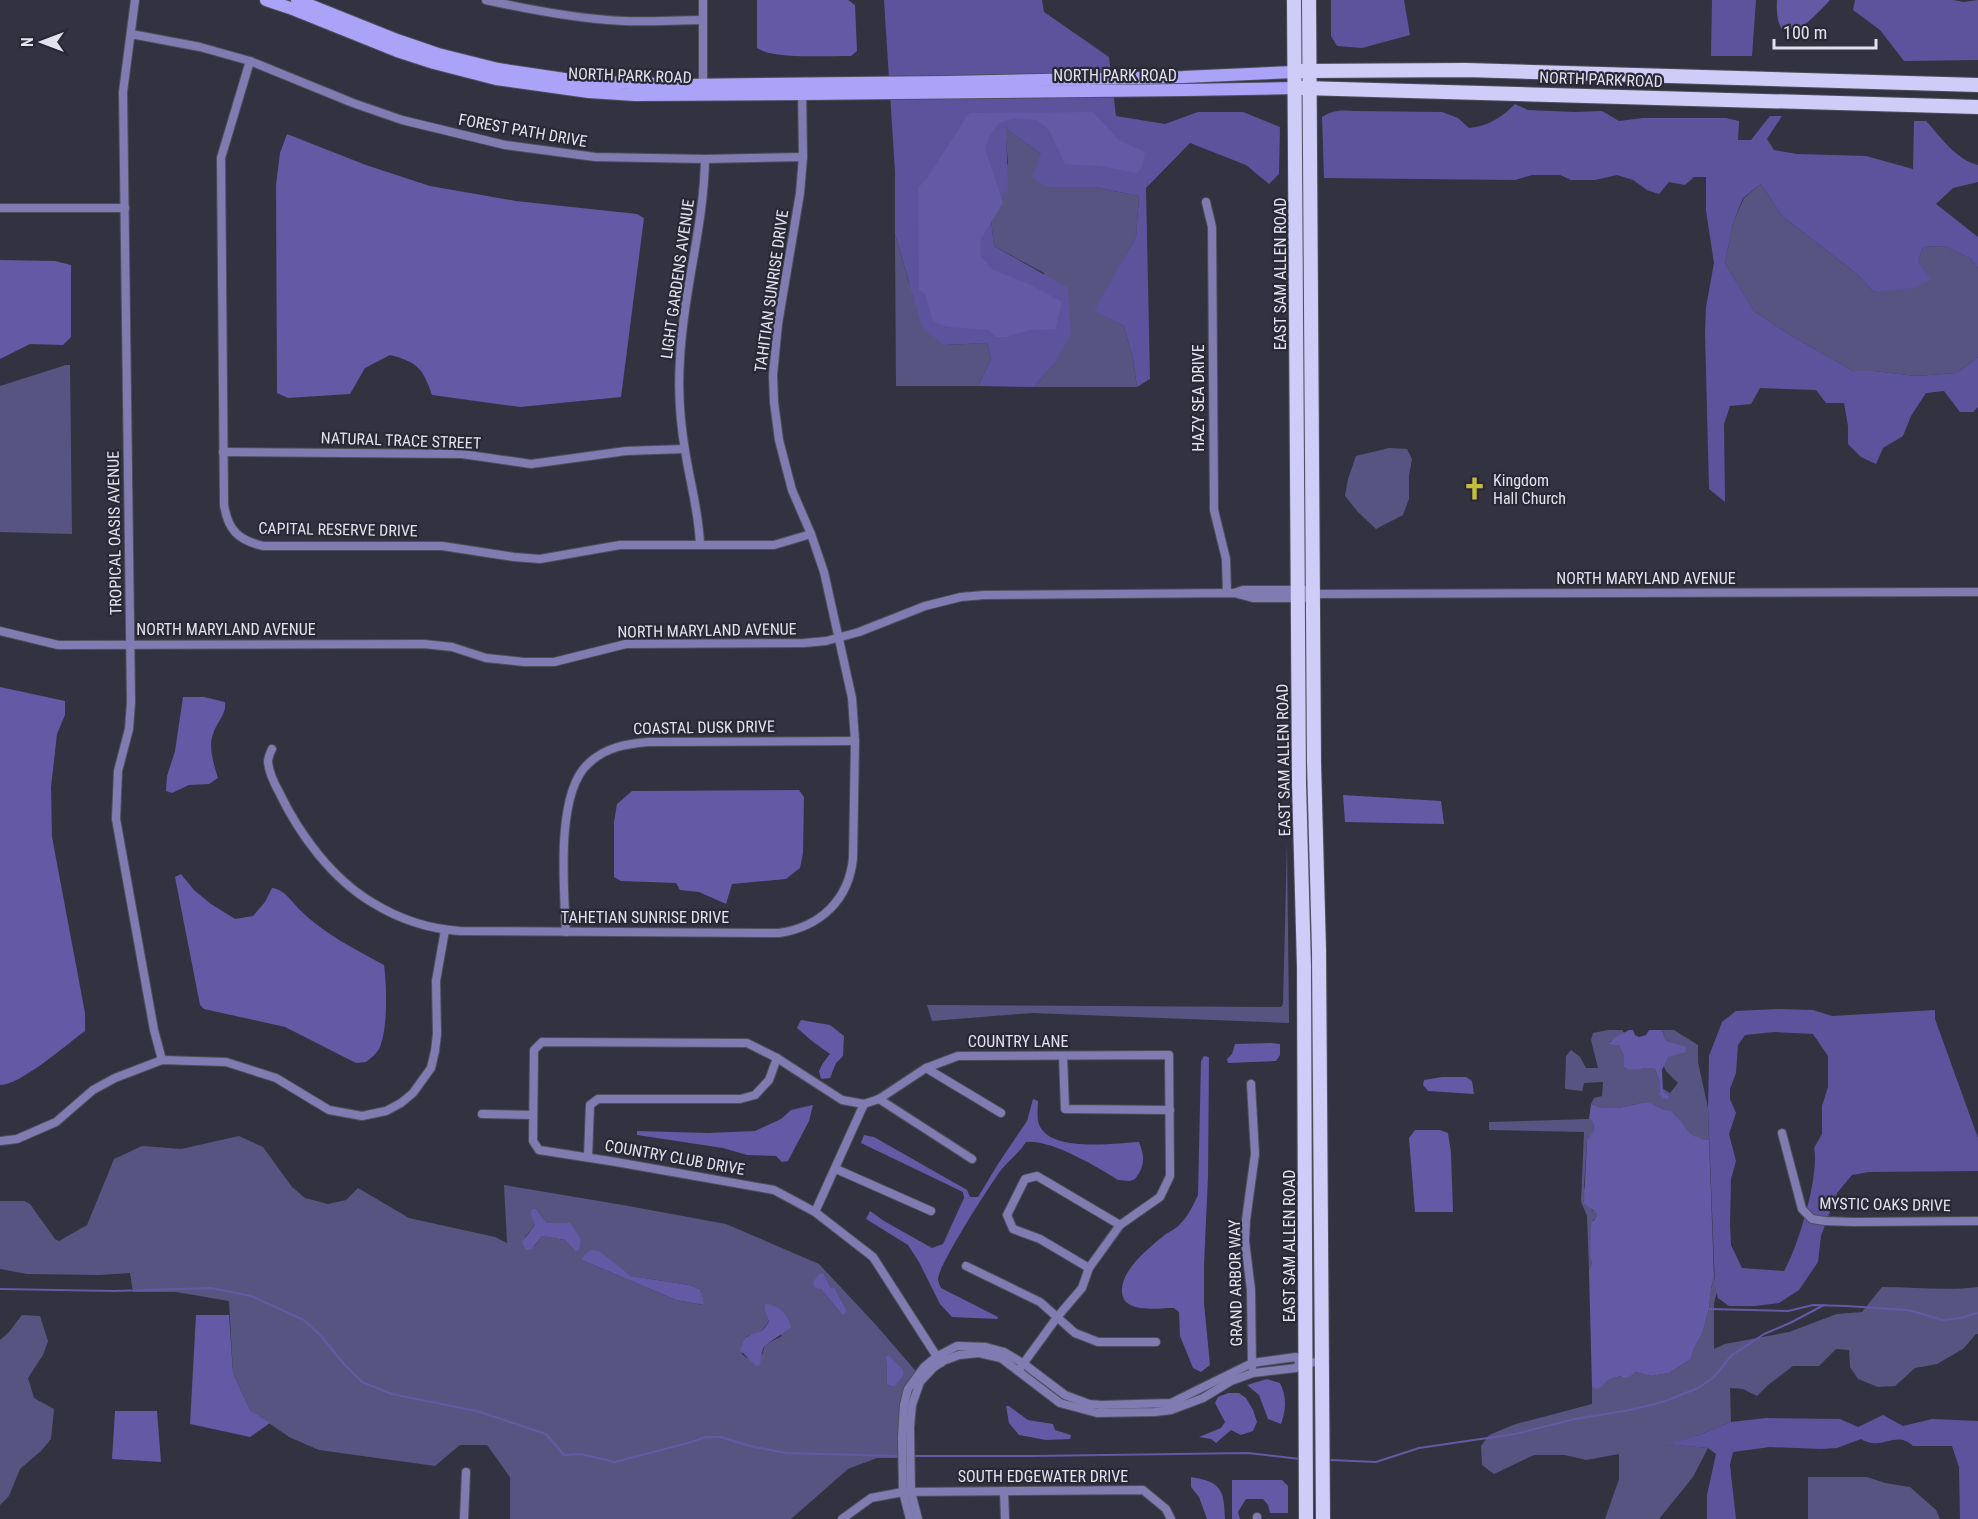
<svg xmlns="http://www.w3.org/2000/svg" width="1978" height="1519" font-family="'Roboto Condensed',sans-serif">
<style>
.green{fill:#585482;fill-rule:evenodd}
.forest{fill:#5d539d;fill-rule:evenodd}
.water{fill:#6359a5}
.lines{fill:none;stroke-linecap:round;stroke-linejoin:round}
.stream{stroke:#6359a5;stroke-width:2}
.street-casing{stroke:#4f4e5c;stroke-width:10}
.secondary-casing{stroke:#4f4e5c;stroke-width:14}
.primary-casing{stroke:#4f4e5c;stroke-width:16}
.street{stroke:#807cb1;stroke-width:8}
.secondary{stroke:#aba3f8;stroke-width:12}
.primary{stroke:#cfcdf8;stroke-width:14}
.labels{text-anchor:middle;stroke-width:4.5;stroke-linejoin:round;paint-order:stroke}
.street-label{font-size:16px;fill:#e3e2ec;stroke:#292836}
.poi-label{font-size:16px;fill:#e3e2ec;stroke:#292836;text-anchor:start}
</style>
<rect width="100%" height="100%" fill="#333240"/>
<!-- green -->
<g class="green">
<path d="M1005 127 1041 154 1047 187H1094L1139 196 1136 237 1095 311 1124 326 1133 359 1137 387H1034L1053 365 1044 273 994 246 990 211 1008 163Z"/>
<path d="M1761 184 1782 216 1857 274 1874 292 1930 280 1918 261 1923 247 1945 246 1971 259 1978 268V357L1957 373 1916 376 1874 371H1853L1787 333 1754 311 1725 263 1733 223 1744 198Z"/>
<path d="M895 234 909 283 944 345 987 343 991 359 978 386H896Z"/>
<path d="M66 365H70L72 534 0 532V386Z"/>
<path d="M1389 448 1407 449 1412 459 1409 476V499L1403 515 1376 529 1358 512 1345 496 1348 479 1356 456Z"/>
<path d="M1287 842 1289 1023 1032 1013 932 1021 927 1005 1281 1007 1283 1004Z"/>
<path d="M1608 1030H1622L1625 1034 1609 1042 1613 1045H1619L1624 1057V1067C1638 1073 1644 1065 1655 1069L1660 1083V1094L1669 1096 1663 1091 1662 1088 1670 1093 1678 1083 1666 1071 1663 1064 1668 1057 1681 1046 1666 1041 1662 1030H1674L1698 1045V1062L1708 1108 1709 1140 1698 1139 1684 1128 1675 1114 1646 1102 1618 1108H1602L1591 1104 1594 1098 1602 1096 1603 1082 1584 1083 1582 1091 1565 1089 1566 1056 1571 1050 1580 1057 1586 1068H1598L1591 1040 1593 1033Z"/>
<path d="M1589 1119 1593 1122 1594 1132 1587 1140 1584 1187 1592 1210 1597 1212V1218L1593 1220 1590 1258 1592 1262 1589 1271 1587 1216 1581 1202 1584 1132 1489 1130V1122Z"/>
<path d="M239 1136 263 1147 292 1187 305 1198 328 1204 346 1200 358 1188 409 1218 495 1237 507 1243 504 1185 623 1205 726 1224 819 1264 876 1325 920 1376 907 1458H877L848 1469 791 1519H510V1477L487 1445H460L435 1466 319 1450 289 1437 250 1410 233 1373 229 1301 176 1292H133L130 1273 99 1275 27 1274 0 1269V1201H24L30 1204 55 1239 59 1241 87 1225 114 1159 142 1146 181 1149ZM536 1209 547 1223 570 1224 575 1251 565 1240 542 1236 534 1247 525 1237 535 1225ZM582 1260 615 1265 631 1276 689 1285 700 1289 703 1305 676 1300ZM824 1274 831 1288H835L847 1311 843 1316 821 1289ZM766 1317 782 1336 765 1345 762 1355 747 1358 742 1354 747 1336C759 1335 763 1330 769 1321ZM888 1354 894 1387 887 1385 886 1356Z"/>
<path d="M1714 1276 1717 1292 1714 1303V1349L1725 1344 1789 1332 1837 1314 1862 1312 1882 1287C1914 1287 1948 1291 1978 1287V1334H1976L1963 1349 1937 1364 1915 1368 1895 1386 1878 1387 1858 1379 1850 1367 1849 1350 1836 1349 1819 1366H1793L1768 1385 1757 1396 1743 1389 1730 1388 1731 1422 1699 1435 1668 1444 1708 1448 1693 1477 1659 1519H1605L1619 1479V1454L1586 1460 1565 1455H1534L1494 1474 1482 1465 1481 1446 1489 1435 1516 1424 1592 1404V1387L1608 1380 1635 1372 1651 1376 1669 1373 1691 1359 1694 1348 1702 1334 1709 1309 1711 1289Z"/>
<path d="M22 1315 40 1316 48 1341 43 1355 28 1378 34 1398 54 1409 51 1439 41 1451 20 1469 9 1496 0 1505V1340L9 1332Z"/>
<path d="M1808 1477H1867L1885 1483 1910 1487 1936 1510 1940 1519H1808Z"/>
</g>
<!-- forest -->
<g class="forest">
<path d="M884 0H1042L1044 12 1109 57 1116 116 1165 124 1198 112H1243L1280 127 1279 174 1269 184 1246 165 1190 143 1146 188 1150 379 1137 387 1133 359 1124 326 1094 311 1136 237 1139 196 1094 187H1047L1032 178 1041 154 1006 128 1008 190 990 211 994 246 1068 288 1071 335 1053 365 1034 387 978 386 991 359 987 343 944 345 922 327 895 234V172Z"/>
<path d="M1331 0H1404L1410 35 1362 48 1337 46 1331 36Z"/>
<path d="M1712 0H1756L1752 56H1711Z"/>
<path d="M1855 0H1953L1964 2 1978 0V60L1904 61 1880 30 1853 10Z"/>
<path d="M1515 104 1528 110 1575 112 1602 111 1619 121 1643 118H1726L1739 121 1738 140H1751L1770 116H1782L1767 139 1774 150 1797 154 1866 156 1913 169 1914 121H1926C1941 137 1956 160 1978 165V182L1953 188 1936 204 1978 237V268L1971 259 1945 246 1923 247 1918 261 1931 280 1913 288 1874 292 1857 274 1782 216 1761 184 1743 198 1733 223 1725 263 1754 311 1787 333 1853 371H1874L1916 376 1957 373 1978 357V407L1973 412H1960L1944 391 1926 393 1911 416 1903 436 1883 448 1876 464 1861 457 1848 444V426L1844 403H1826L1816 390 1760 388 1751 404 1730 406 1724 424 1725 502 1709 489 1705 333 1706 307 1714 263 1706 211V177H1694L1685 185 1669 182 1659 194 1647 190 1633 180 1617 175 1595 180H1571L1560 175H1532L1515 180 1324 178 1322 117C1333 110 1342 110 1355 111L1442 112 1458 118 1469 128C1488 126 1501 118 1515 104Z"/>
<path d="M1778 1009 1813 1010 1832 1016 1935 1010V1019L1978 1138V1171L1869 1172 1852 1175 1837 1193 1821 1236 1818 1262 1799 1290 1779 1303 1755 1306H1729L1718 1298 1715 1286 1708 1108 1709 1056 1722 1022 1736 1011ZM1774 1032 1813 1034 1828 1056V1087L1822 1106V1134L1814 1148C1820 1174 1798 1248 1784 1271L1742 1268 1731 1245 1730 1224 1731 1179 1736 1161 1729 1134 1736 1113 1730 1099V1089L1736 1073 1738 1045 1745 1035Z"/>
<path d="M1883 1415 1903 1426 1932 1419 1978 1421V1519H1960L1959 1467 1952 1446H1913C1896 1429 1882 1452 1861 1439L1837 1448 1821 1449 1770 1447 1733 1452 1730 1465 1736 1519H1707V1495L1716 1454 1708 1448 1666 1444 1699 1435 1731 1422 1766 1418 1840 1419 1858 1427Z"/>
</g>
<!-- water -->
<g class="water">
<path d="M757 0H848L855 5 857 51 851 56C830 56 772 59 757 48Z"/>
<path d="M1777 0H1830C1810 22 1774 58 1777 0Z"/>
<path d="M1093 112 1119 140 1145 152 1143 164 1137 173 1100 166 1065 164 1049 130 1037 120 1013 118 998 124 989 137 985 149 1003 203 981 239 980 255 993 270 1029 284 1062 302 1055 329 1030 330 1006 337H996L989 330 948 327 933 321 925 294 919 290 918 188 928 177 967 116 970 113Z"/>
<path d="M287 134 366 165 430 186 516 201 637 214 644 218 621 397 520 407 432 395C423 368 417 362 390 355L365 368 350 394 288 398 277 393 276 185 280 153Z"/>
<path d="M0 260 55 261 71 265V337L63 345 30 344 0 359Z"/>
<path d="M0 687 65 701V715L57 734 51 787 52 837 85 1013V1031C67 1044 21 1085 0 1085Z"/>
<path d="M183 697H204L225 702C227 714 216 723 213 734 208 747 214 765 218 778L209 784 189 785 172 793 166 791 167 776 175 751Z"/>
<path d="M799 790 804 797 803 853 800 868 786 879 732 884 726 904 699 892 680 890 676 883 621 881 614 877V822L617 804 632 791Z"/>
<path d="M1343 795 1441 801 1444 824 1345 822Z"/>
<path d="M181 874 194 890 211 904 235 919 253 916 265 902 272 888C284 889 292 902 301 911 323 933 356 950 384 965 387 985 388 1031 379 1049 376 1054 371 1058 366 1062L356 1063 285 1027 204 1009 200 1005 175 877Z"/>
<path d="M801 1020 830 1025 844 1036 843 1056 836 1063 830 1078 821 1079 819 1071 823 1063 830 1054 812 1041 797 1028Z"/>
<path d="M1629 1030H1633L1635 1035 1639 1037 1646 1035 1649 1030H1662L1666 1041 1687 1047 1685 1052 1668 1057 1662 1070 1663 1091 1669 1096 1668 1099 1663 1098 1660 1094V1083L1655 1069C1644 1065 1634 1074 1624 1067V1057L1619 1045H1613L1609 1043 1616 1037Z"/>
<path d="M1271 1043 1280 1044V1055L1276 1061 1228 1063 1227 1059 1232 1054 1235 1044Z"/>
<path d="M1204 1056 1209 1057 1208 1177 1204 1265V1303L1210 1365 1201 1372 1193 1368 1180 1336 1179 1312 1174 1308C1159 1308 1123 1314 1122 1292 1120 1270 1151 1246 1166 1234 1171 1231 1177 1228 1181 1223 1189 1215 1193 1205 1198 1195L1201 1061Z"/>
<path d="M1442 1077H1466L1472 1081 1474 1094 1428 1091 1423 1085 1424 1080Z"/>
<path d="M1033 1099 1038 1101C1038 1107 1037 1115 1038 1121 1045 1154 1115 1143 1139 1142 1145 1157 1145 1166 1135 1179L1130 1181 1118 1180C1096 1166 1050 1139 1026 1142 1019 1153 1009 1160 1001 1170 990 1185 939 1264 938 1279 938 1281 940 1286 941 1288L998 1317 997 1319 952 1317 940 1304 919 1262 908 1245 866 1219 870 1211 884 1221 932 1248 943 1244 964 1198 963 1192 861 1143 864 1135 874 1137 967 1190 970 1197H978L998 1164 1027 1121Z"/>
<path d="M1646 1102C1655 1104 1661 1110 1671 1111 1686 1123 1685 1138 1709 1140L1714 1276 1711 1289 1709 1309 1702 1334 1694 1348 1691 1359 1669 1373 1651 1376 1635 1372 1629 1377 1624 1378 1621 1376 1608 1380 1598 1389 1592 1387 1589 1271 1592 1262 1590 1258 1591 1226 1592 1222 1597 1217V1213L1584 1203 1587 1140 1594 1131 1593 1122 1589 1119 1591 1104 1602 1108H1618Z"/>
<path d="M813 1105 809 1121 788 1161 782 1162 776 1156 747 1155 723 1148 637 1135V1131L708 1133 755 1131 781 1119 791 1110Z"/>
<path d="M1415 1130H1440L1448 1133 1451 1153 1453 1212H1415L1409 1138Z"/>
<path d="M533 1209H536L547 1223H570L581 1239 579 1250 575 1251 565 1240 542 1236 532 1249 526 1250 522 1242 535 1225 530 1211Z"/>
<path d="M591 1250 599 1251 631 1276 689 1285 700 1289 704 1305 676 1300 582 1260 585 1254Z"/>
<path d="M820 1273 824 1274 831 1288H835L847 1311 843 1316 821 1289 815 1288 813 1282Z"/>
<path d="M767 1304C779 1306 788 1314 791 1327 785 1333 764 1344 763 1349 761 1354 761 1360 760 1365L756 1366 740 1350 745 1338C756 1331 762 1335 769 1321L765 1311V1305Z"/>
<path d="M196 1315H229L233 1373 250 1410 270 1423 250 1437 190 1424Z"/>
<path d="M888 1354 903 1370V1376L894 1387 887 1385 886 1356Z"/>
<path d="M1267 1379 1280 1383C1287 1397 1286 1410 1281 1424L1268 1419 1259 1395 1247 1385Z"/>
<path d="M1228 1393H1239L1246 1398 1253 1410 1257 1422 1253 1431 1241 1435 1231 1430 1216 1443 1211 1439 1199 1437 1221 1428 1225 1422 1215 1403 1218 1397Z"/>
<path d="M1006 1406H1009L1028 1420 1053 1424 1055 1430 1071 1435 1070 1439 1046 1440 1019 1435 1009 1423Z"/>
<path d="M115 1411H157L161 1462 112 1459Z"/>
<path d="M1191 1477C1222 1482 1224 1490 1225 1519H1207L1199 1497 1191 1487Z"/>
<path d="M1232 1480H1282L1288 1486V1513H1270L1268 1505 1263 1499H1246L1238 1512 1240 1519H1232Z"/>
</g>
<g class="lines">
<!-- stream -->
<g class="stream">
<path d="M0 1289 114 1291 211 1288 251 1296 304 1320 321 1336 344 1364 362 1382 392 1394 477 1411 546 1434 564 1455 581 1454 615 1462 688 1443 706 1437H720L754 1447 787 1453 898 1456"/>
<path d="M1709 1309 1788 1311 1813 1305 1846 1306 1908 1310 1943 1320 1961 1318 1978 1313"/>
<path d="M914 1456H1032L1248 1453 1300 1459"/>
<path d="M1331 1460 1376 1462 1419 1448 1515 1434 1575 1419 1630 1410 1663 1402 1698 1388 1713 1378 1732 1355 1764 1334 1790 1323 1824 1305"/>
</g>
<defs>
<g id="street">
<path d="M135 0 123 92 131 702 129 729 118 771 116 819 154 1030 162 1060"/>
<path d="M486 0C531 10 577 19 624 21 650 22 676 20 703 20"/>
<path d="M703 0V90"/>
<path d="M131 34 200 47 250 61 353 103 402 120 505 145 595 157 705 159 803 157"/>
<path d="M250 61 221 158 224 505C228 530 238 540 263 546H442L514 557 540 559 620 545H774L811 534"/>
<path d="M1206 202 1212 227 1214 510 1226 559 1227 593"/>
<path d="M0 208H125"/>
<path d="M223 452 462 454 531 464 626 451 684 449"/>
<path d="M700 545C699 512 690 483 685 450 680 421 678 389 680 359 683 291 704 227 705 159"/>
<path d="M1234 593 1243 590H1313"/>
<path d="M1313 594 1978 592"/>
<path d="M0 631 58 645 424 644 452 647 486 658 524 662H554L626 644 804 643 826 641 859 632 925 606 961 597 984 595 1234 593 1253 598H1313"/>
<path d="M272 749C270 753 268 757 268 762 269 772 274 783 279 792 299 834 332 879 373 903 399 919 430 929 460 931L779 933C820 927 849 900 853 858L855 741 852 698 824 572 811 534 792 490 779 440 774 402 773 375 778 324 800 193 803 157 802 89"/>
<path d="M566 932C564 890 555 792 589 763 606 747 626 744 648 742L855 741"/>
<path d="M1063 1056 1065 1109 1170 1110"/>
<path d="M926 1068 1001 1113"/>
<path d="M1251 1084 1255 1154 1246 1220 1245 1241 1251 1290 1252 1367"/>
<path d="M879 1099 972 1159"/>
<path d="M482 1114 533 1115"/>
<path d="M1782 1133 1802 1209 1812 1219 1825 1221 1854 1222 1978 1221"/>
<path d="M0 1141 17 1139 56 1122 93 1090 115 1078 162 1060 226 1062 276 1078 329 1110 362 1116 386 1111 401 1103 413 1093 431 1068 435 1051 437 1034 436 981 445 930"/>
<path d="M588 1157 590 1105 598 1099H740L755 1095 769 1080 777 1058"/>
<path d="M836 1169 931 1211"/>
<path d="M815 1212 864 1104"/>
<path d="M966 1266 1040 1302 1075 1333 1098 1342H1156"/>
<path d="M1089 1268 1040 1239 1013 1229 1007 1215 1025 1179 1037 1176 1120 1225"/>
<path d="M941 1363 873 1257 815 1212 774 1190 616 1162 539 1150 533 1141 534 1050 542 1042 747 1043 777 1058 842 1100 864 1104 879 1099 926 1068 958 1056 1169 1055 1170 1176 1160 1197 1120 1225 1089 1268 1082 1288 1058 1316 1018 1371"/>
<path d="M1004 1491 1005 1519"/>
<path d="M464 1519 466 1472"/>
<path d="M842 1519 871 1498 903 1492 1143 1490 1166 1509 1171 1519"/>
<path d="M910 1519 903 1492 902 1437 904 1405 908 1389 924 1367 936 1357 957 1346 986 1347 1004 1352 1024 1364 1065 1395 1089 1404 1101 1405 1171 1403 1252 1363 1296 1357 1300 1363"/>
<path d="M918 1519 911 1492 910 1427 912 1405 920 1382 933 1368 943 1361 959 1355 979 1353 1001 1358 1060 1403 1097 1413 1155 1412 1171 1410 1203 1398 1231 1381 1253 1373 1296 1368 1300 1363 1322 1362"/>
<path d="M1257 1519V1517"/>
</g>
<g id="secondary">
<path d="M266 0 290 8 397 51 434 63 496 79 589 92 635 95 802 94 1186 90 1295 88"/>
<path d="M297 0 397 40 438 54 498 69 578 81 685 85 946 82 1183 77 1294 72"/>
</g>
<g id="primary">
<path d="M1294 0 1299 783 1304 967 1306 1519"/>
<path d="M1309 0 1314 763 1319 951 1323 1519"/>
<path d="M1302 71 1466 70 1978 85"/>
<path d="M1303 88 1978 107"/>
</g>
</defs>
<!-- street casing -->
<use href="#street" class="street-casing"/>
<!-- secondary casing -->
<use href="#secondary" class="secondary-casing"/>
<!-- primary casing -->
<use href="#primary" class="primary-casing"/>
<!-- street -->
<use href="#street" class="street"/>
<!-- secondary -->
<use href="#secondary" class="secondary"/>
<!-- primary -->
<use href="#primary" class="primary"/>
</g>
<!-- icons -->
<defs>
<symbol id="church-bare" viewBox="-9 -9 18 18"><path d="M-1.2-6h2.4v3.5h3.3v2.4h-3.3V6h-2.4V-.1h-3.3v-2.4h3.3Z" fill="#c2bd3f" stroke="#292836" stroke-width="2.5" paint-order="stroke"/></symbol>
</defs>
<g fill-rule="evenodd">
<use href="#church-bare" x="1458" y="472" width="33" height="33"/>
</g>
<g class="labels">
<!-- street labels -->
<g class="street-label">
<text transform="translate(630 75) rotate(2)" y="6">NORTH PARK ROAD</text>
<text x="1115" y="81">NORTH PARK ROAD</text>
<text transform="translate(1601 79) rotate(2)" y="6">NORTH PARK ROAD</text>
<text transform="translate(523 130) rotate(10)" y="6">FOREST PATH DRIVE</text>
<text transform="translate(1280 274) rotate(-90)" y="6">EAST SAM ALLEN ROAD</text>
<text transform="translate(677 279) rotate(-82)" y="6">LIGHT GARDENS AVENUE</text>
<text transform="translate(771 291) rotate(-82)" y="6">TAHITIAN SUNRISE DRIVE</text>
<text transform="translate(1198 398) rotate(-90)" y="6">HAZY SEA DRIVE</text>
<text transform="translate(401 440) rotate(2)" y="6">NATURAL TRACE STREET</text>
<text transform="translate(338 529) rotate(1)" y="6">CAPITAL RESERVE DRIVE</text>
<text transform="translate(114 533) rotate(-91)" y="6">TROPICAL OASIS AVENUE</text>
<text x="1646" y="584">NORTH MARYLAND AVENUE</text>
<text x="226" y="635">NORTH MARYLAND AVENUE</text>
<text transform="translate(707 630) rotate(-1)" y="6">NORTH MARYLAND AVENUE</text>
<text transform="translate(704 727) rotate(-1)" y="6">COASTAL DUSK DRIVE</text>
<text transform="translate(1283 760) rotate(-91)" y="6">EAST SAM ALLEN ROAD</text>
<text x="645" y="923">TAHETIAN SUNRISE DRIVE</text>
<text x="1018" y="1047">COUNTRY LANE</text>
<text transform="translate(675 1157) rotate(10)" y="6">COUNTRY CLUB DRIVE</text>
<text transform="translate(1885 1204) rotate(1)" y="6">MYSTIC OAKS DRIVE</text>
<text transform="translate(1289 1246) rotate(-90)" y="6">EAST SAM ALLEN ROAD</text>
<text transform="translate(1235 1283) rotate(-91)" y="6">GRAND ARBOR WAY</text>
<text x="1043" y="1482">SOUTH EDGEWATER DRIVE</text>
</g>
<!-- poi labels -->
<g class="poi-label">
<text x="1493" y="486">Kingdom<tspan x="1493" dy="18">Hall Church</tspan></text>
</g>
</g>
<!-- north arrow -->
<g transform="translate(42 42) rotate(270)" stroke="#292836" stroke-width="4.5" paint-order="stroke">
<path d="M0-4.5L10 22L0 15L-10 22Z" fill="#e3e2ec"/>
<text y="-9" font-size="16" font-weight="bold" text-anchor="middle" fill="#e3e2ec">N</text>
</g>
<!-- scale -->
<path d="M1774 39v9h102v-9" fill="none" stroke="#e3e2ec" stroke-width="3"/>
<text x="1783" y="39" font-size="18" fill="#e3e2ec" stroke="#292836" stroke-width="4.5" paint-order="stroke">100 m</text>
</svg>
